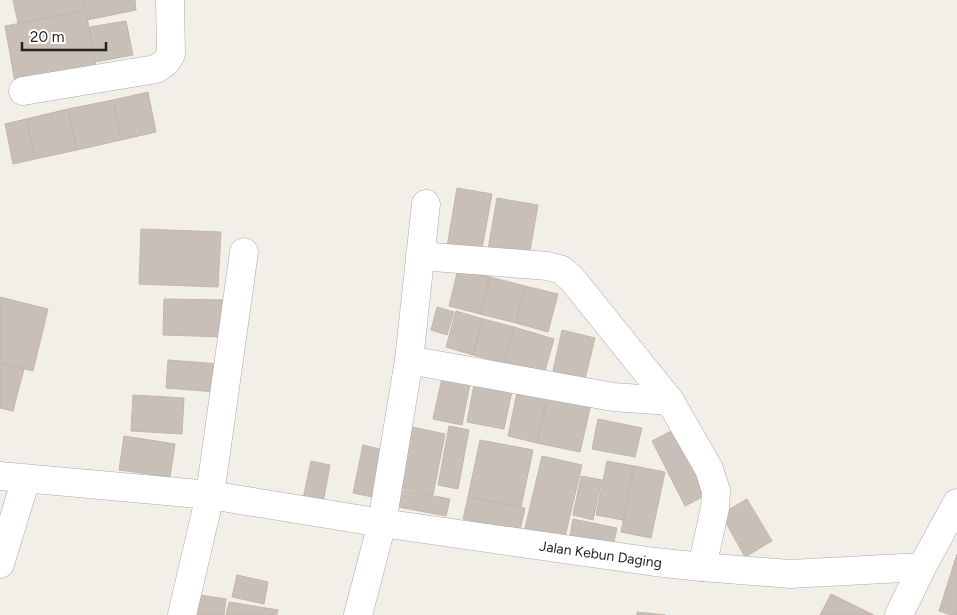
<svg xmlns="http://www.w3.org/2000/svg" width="957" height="615" font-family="Figtree,sans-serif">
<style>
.building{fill:#c7bfb8;stroke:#c4b6ab}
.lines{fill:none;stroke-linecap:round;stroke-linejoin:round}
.minor-casing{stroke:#a9a9a9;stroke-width:29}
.minor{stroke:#fff;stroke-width:28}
.labels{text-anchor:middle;stroke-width:4;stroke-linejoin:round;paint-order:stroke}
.street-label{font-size:14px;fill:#222;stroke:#fff}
</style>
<rect width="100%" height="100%" fill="#f2efe9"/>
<!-- building -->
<g class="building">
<path d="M13 0H84L86 11 18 23Z"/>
<path d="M84 0H135L136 10 87 20Z"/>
<path d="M86 11 97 73 16 88 5 26Z"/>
<path d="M126 21 133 55 95 62 89 27Z"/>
<path d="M148 92 156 132 121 140 113 100Z"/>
<path d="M113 100 121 140 77 150 68 109Z"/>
<path d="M68 109 77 150 35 159 26 119Z"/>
<path d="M26 119 35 159 13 164 5 124Z"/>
<path d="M457 188 492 194 481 254 447 247Z"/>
<path d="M497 198 538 205 528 262 487 255Z"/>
<path d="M141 229 221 232 218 287 139 284Z"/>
<path d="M458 269 490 277 480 314 449 306Z"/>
<path d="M490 277 525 286 516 323 480 314Z"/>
<path d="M525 286 558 294 548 332 516 323Z"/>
<path d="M0 297 48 309 33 371 0 363Z"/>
<path d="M164 299 226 300 225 337 163 335Z"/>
<path d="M437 307 454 312 447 335 431 330Z"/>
<path d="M456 311 483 319 473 355 446 347Z"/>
<path d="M483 319 514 327 504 363 473 355Z"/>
<path d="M514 327 554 339 544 374 504 363Z"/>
<path d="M562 330 595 338 585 379 553 371Z"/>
<path d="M168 360 220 364 217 392 166 388Z"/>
<path d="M0 363 24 369 13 411 0 408Z"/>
<path d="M442 378 470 384 462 425 433 419Z"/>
<path d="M475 379 513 386 504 429 467 422Z"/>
<path d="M518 388 548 395 537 443 508 436Z"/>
<path d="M133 395 184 398 182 434 131 431Z"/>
<path d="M548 395 591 404 580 452 537 443Z"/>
<path d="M598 419 642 428 635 457 592 449Z"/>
<path d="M449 426 469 430 458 489 438 485Z"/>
<path d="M681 426 714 491 685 506 652 441Z"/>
<path d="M412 427 445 434 433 495 400 488Z"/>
<path d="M124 436 175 444 170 477 119 470Z"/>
<path d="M480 440 533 450 521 507 468 497Z"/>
<path d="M363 445 392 452 382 499 353 493Z"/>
<path d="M542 456 582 465 564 541 524 532Z"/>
<path d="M311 461 330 465 323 503 303 499Z"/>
<path d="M607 461 634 466 623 520 596 515Z"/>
<path d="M634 466 665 472 651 538 621 532Z"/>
<path d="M581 476 602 480 593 520 573 515Z"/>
<path d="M396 489 450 499 446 516 393 506Z"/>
<path d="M468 497 525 508 520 531 463 519Z"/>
<path d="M747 499 772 541 745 557 721 514Z"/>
<path d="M573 519 617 528 613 546 570 537Z"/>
<path d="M957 554V615H951L939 611Z"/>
<path d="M237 575 268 582 264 604 232 597Z"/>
<path d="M831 594 874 615H820Z"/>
<path d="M200 595 226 599 224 615H196Z"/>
<path d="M229 602 278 610 277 615H226Z"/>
<path d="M637 612 666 615H637Z"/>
</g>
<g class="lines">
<defs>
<g id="minor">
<path d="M23 91 156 69 166 62 171 54 170 0"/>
<path d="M420 256 548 266 562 270 572 279 670 401 709 469 716 491 715 508 702 567"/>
<path d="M409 360 426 204"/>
<path id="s1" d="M0 476 210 495 382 523 655 562 702 567 790 574 922 567 957 503"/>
<path d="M0 564 26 479"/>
<path d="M182 615 210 495 244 252"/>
<path d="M358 615 382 523 409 360 613 397 670 401"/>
<path d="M899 615 922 567"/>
</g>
</defs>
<!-- minor casing -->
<use href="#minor" class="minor-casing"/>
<!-- minor -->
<use href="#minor" class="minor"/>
</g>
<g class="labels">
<!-- street labels -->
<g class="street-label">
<text dy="5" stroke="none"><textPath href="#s1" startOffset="606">Jalan Kebun Daging</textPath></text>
</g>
</g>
<!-- scale -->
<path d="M22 42v8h84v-8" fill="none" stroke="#222222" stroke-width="2.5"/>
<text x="30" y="42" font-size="15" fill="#222222" stroke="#ffffff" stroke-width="4" paint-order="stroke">20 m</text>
</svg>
